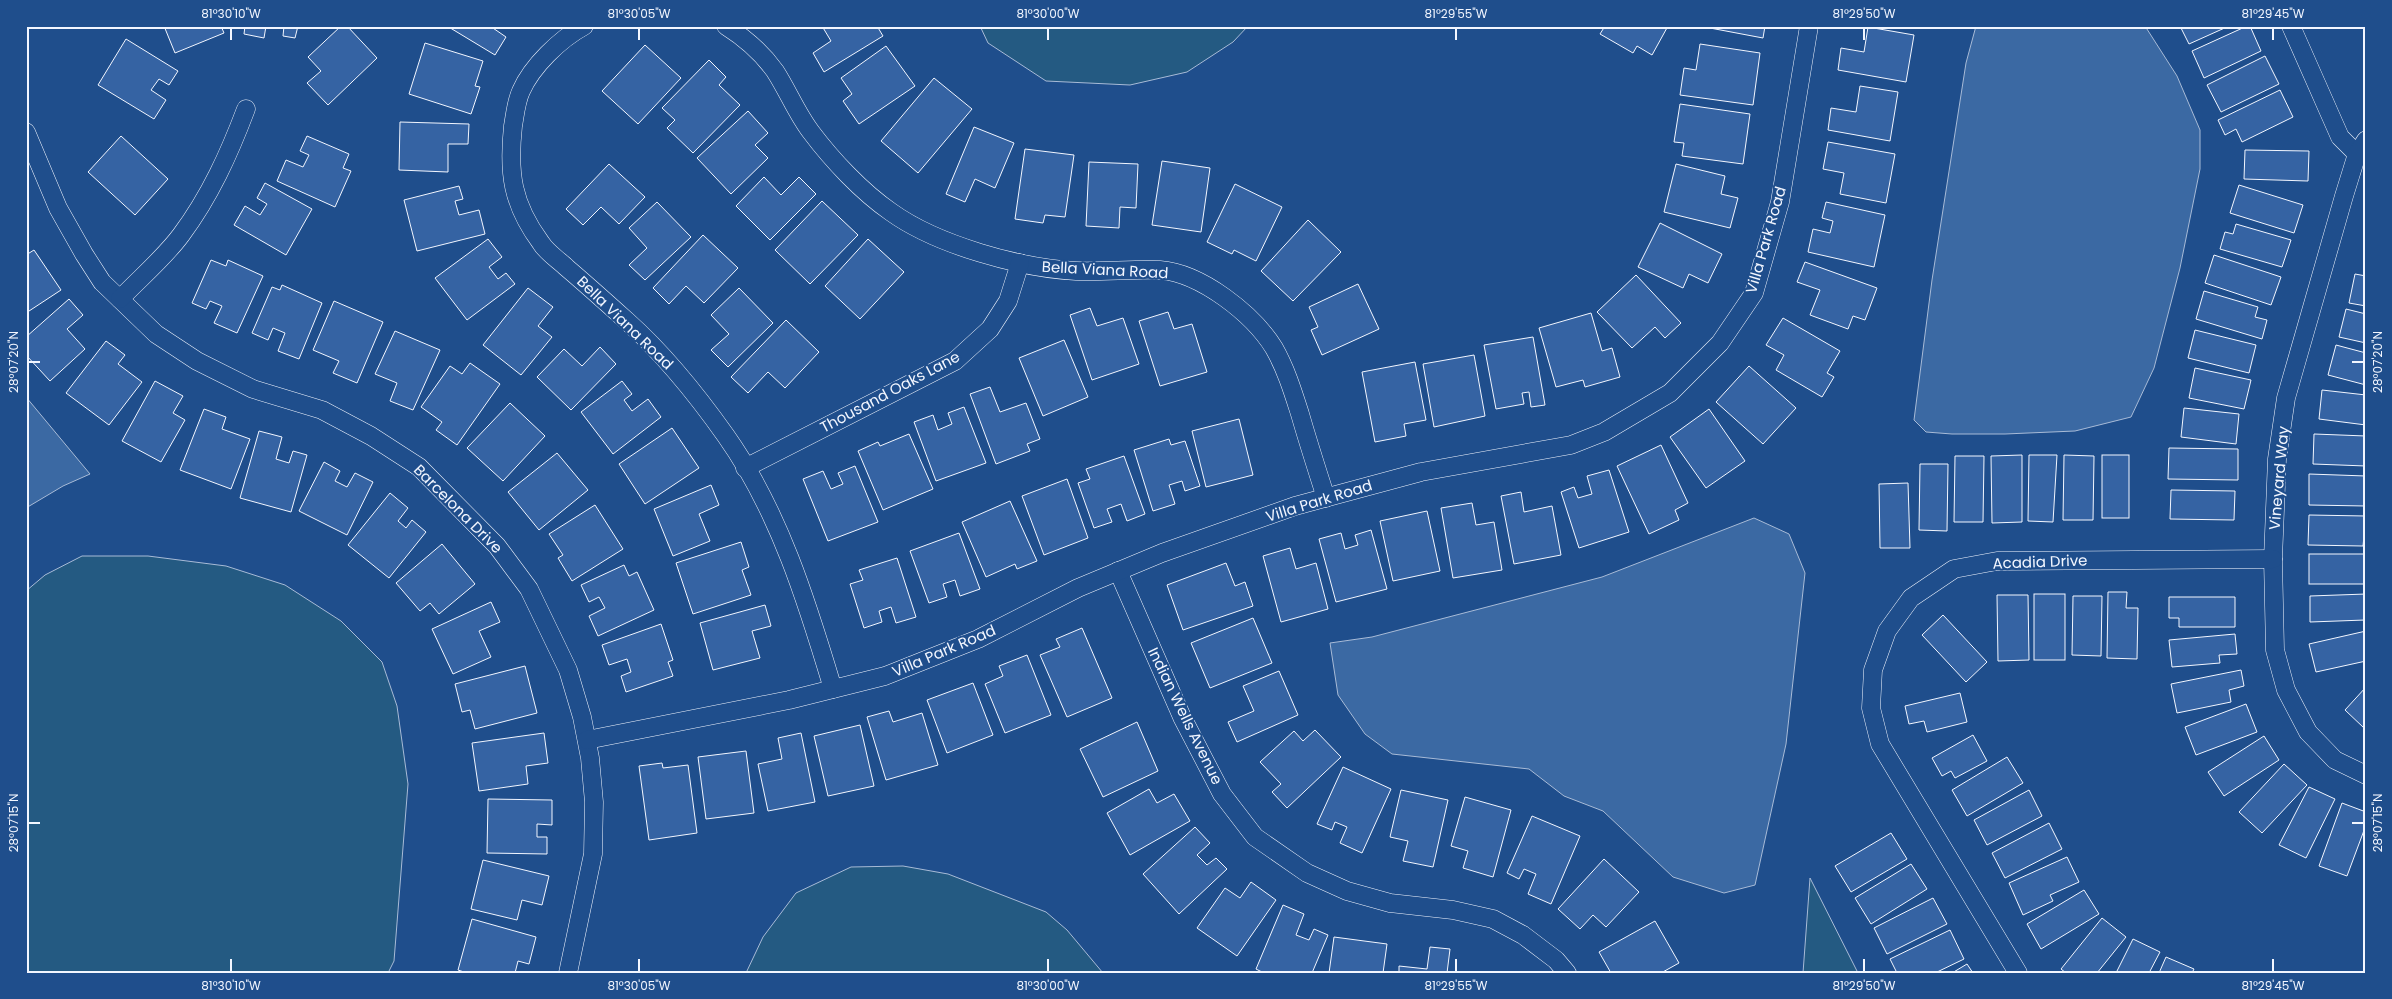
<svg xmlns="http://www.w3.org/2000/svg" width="2392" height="999" font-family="Poppins,sans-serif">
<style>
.green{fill:#245a82;stroke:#a8bbd7}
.water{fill:#3b69a3;stroke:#a8bbd7}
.building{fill:#3563a3;stroke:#f2f6ff}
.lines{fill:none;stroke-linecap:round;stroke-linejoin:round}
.street-casing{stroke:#f2f6ff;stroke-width:19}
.street{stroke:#1f4e8c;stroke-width:18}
.ticks{fill:none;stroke:#f2f6ff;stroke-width:2}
.labels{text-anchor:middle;stroke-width:4;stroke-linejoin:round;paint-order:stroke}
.street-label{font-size:15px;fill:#f2f6ff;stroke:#1f4e8c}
.neatline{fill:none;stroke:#f2f6ff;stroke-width:2}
.ticks-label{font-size:12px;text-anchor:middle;fill:#f2f6ff}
</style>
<rect width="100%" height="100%" fill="#1f4e8c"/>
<!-- green -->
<g class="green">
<path d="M980 26H1248L1233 42 1187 72 1130 85 1046 81 988 43Z"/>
<path d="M82 556H148L226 566 285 585 341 621 382 662 397 706 408 784 394 961 388 973H26V591L45 575Z"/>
<path d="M903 866 948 874 1046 912 1067 930 1103 973H746L763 937 796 893 851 867Z"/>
<path d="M1810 878 1858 973H1803Z"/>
</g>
<!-- water -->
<g class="water">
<path d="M1976 26H2145L2177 76 2200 130V169L2180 268 2154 368 2131 417 2075 431 2005 434H1952L1926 432 1914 420 1932 280 1966 63Z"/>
<path d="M26 397 90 474 63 486 26 508Z"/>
<path d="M1754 518 1789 534 1805 573 1786 744 1755 885 1724 893 1673 877 1603 811 1564 796 1529 769 1392 754 1365 734 1338 695 1330 643 1372 637 1602 577Z"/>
</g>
<!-- building -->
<g class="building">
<path d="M164 26H221L224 33 175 53Z"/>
<path d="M245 26H266L264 38 244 34Z"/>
<path d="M284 26H298L295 38 283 36Z"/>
<path d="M341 26H347L377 58 328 105 307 83 321 71 308 57Z"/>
<path d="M447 26H490L506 37 495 55Z"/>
<path d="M822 26H877L883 36 824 72 813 53 831 41Z"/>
<path d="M1605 26H1668L1652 55 1637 46 1633 53 1600 34Z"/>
<path d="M1710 26H1765L1763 38 1710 28Z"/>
<path d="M2180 26H2229L2189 44Z"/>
<path d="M2247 26H2250L2261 51 2204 78 2192 51Z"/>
<path d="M1868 27 1914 35 1906 82 1838 70 1841 48 1864 52Z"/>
<path d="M126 39 178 71 169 85 159 79 151 90 166 100 154 119 98 85Z"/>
<path d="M425 43 483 61 475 86 480 87 471 114 409 94Z"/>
<path d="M1700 44 1760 53 1753 105 1680 95 1684 68 1696 70Z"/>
<path d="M645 45 681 78 638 124 602 91Z"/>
<path d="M886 46 915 86 859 124 843 101 852 94 841 78Z"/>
<path d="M2265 56 2279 84 2221 112 2207 85Z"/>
<path d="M709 60 726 77 719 85 740 105 693 153 667 128 675 120 662 108Z"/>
<path d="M934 78 972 109 918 173 881 141Z"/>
<path d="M1860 86 1898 92 1890 141 1828 130 1831 108 1856 112Z"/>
<path d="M2280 90 2293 117 2242 142 2236 129 2225 135 2218 120Z"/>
<path d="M1680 104 1750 114 1743 164 1682 156 1684 143 1674 142Z"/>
<path d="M748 111 768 133 755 145 768 158 731 194 697 158Z"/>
<path d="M400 122 469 124 468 144H448V172L399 170Z"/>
<path d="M974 127 1014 143 995 188 975 179 965 202 946 194Z"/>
<path d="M121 136 168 179 135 215 88 172Z"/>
<path d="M307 136 349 154 343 168 351 171 335 207 277 181 286 160 303 167 309 155 300 151Z"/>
<path d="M1828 142 1895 154 1886 203 1840 194 1844 173 1823 169Z"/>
<path d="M1025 149 1074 155 1065 217 1045 215 1043 223 1015 219Z"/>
<path d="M2245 150 2309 151 2308 181 2244 179Z"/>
<path d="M1162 161 1210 168 1201 232 1152 225Z"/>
<path d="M1089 162 1138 164 1136 208 1120 207 1119 228 1086 226Z"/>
<path d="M609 164 645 197 619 224 601 207 583 225 566 209Z"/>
<path d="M1676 164 1725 176 1721 194 1738 198 1730 228 1664 212Z"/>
<path d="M764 177 781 195 799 177 816 194 770 240 736 206Z"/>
<path d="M265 183 312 209 286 255 234 225 245 206 260 215 267 204 257 198Z"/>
<path d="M1235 184 1282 207 1256 261 1234 250 1232 254 1207 242Z"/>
<path d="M2239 185 2303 205 2294 233 2230 213Z"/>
<path d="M459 186 463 199 455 201 459 215 479 210 485 234 417 251 404 200Z"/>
<path d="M822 201 858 235 810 284 775 250Z"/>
<path d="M657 202 691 237 645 280 629 265 647 248 629 228Z"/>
<path d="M1826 202 1885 215 1874 267 1808 252 1813 229 1830 233 1833 221 1822 218Z"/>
<path d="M1308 220 1341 252 1293 301 1261 271Z"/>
<path d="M1660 223 1722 254 1708 283 1689 274 1683 288 1638 267Z"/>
<path d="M2236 224 2291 240 2282 267 2220 249 2225 232 2233 234Z"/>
<path d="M703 235 738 268 704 303 686 286 669 304 653 288Z"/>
<path d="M488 239 502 257 489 267 498 279 506 273 515 284 467 320 435 278Z"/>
<path d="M868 239 904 272 860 319 825 286Z"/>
<path d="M34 250 61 290 26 313V255Z"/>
<path d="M2214 255 2281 277 2271 305 2205 283Z"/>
<path d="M211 260 226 266 228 260 263 276 237 333 214 323 222 306 210 301 206 309 192 303Z"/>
<path d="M1805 262 1877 288 1865 320 1853 316 1848 329 1810 315 1820 290 1797 282Z"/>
<path d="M2355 274 2366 276V306L2349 303Z"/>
<path d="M1636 275 1681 323 1665 338 1655 327 1632 348 1597 312Z"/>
<path d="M1358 284 1379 329 1322 355 1311 330 1318 327 1309 307Z"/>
<path d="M282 285 322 303 299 359 278 351 285 333 273 328 268 340 252 333 272 287 280 290Z"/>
<path d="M528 288 553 307 538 326 552 337 521 375 483 345Z"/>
<path d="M739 288 773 323 728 367 711 350 729 334 711 315Z"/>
<path d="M2204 291 2258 307 2255 317 2267 320 2262 339 2196 319Z"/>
<path d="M69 299 83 315 67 329 85 349 50 381 26 355V337Z"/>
<path d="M334 301 383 322 357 383 333 373 339 361 313 350Z"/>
<path d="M1090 308 1097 326 1123 318 1139 364 1092 380 1070 315Z"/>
<path d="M2346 309 2366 314V343L2339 337Z"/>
<path d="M1168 312 1174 329 1192 324 1207 372 1160 386 1139 321Z"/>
<path d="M1591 313 1602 351 1612 348 1620 377 1585 387 1583 380 1556 387 1539 328Z"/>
<path d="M1783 318 1840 351 1827 373 1834 377 1822 397 1776 370 1784 355 1766 345Z"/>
<path d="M786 320 819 352 785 388 768 372 748 393 731 377Z"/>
<path d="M2195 330 2256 345 2249 373 2188 358Z"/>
<path d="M395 331 440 350 413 410 390 401 397 383 375 374Z"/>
<path d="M1533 337 1545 405 1531 407 1529 392 1522 393 1524 404 1496 409 1484 345Z"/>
<path d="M1064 340 1088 397 1043 416 1019 358Z"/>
<path d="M106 341 125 355 118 364 142 382 109 425 66 393Z"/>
<path d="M2336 345 2366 353V385L2328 375Z"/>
<path d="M600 347 616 364 571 410 537 377 564 349 582 366Z"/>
<path d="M1474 355 1485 416 1434 427 1423 364Z"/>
<path d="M1415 362 1426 420 1404 424 1406 436 1375 442 1362 372Z"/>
<path d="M470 363 500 384 457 445 436 430 442 422 421 407 450 366 462 374Z"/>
<path d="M1749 366 1796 408 1763 444 1716 402Z"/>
<path d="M2195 368 2251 380 2244 409 2189 398Z"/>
<path d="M155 381 183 396 173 413 185 420 161 462 122 441Z"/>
<path d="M622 381 632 394 624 400 632 411 648 399 661 417 613 454 581 412Z"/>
<path d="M990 387 1000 412 1026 403 1040 439 1027 444 1030 451 996 464 970 394Z"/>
<path d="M2322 390 2366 395V425L2319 419Z"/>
<path d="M510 403 545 436 503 481 467 448Z"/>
<path d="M964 407 986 463 936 481 914 422 933 415 938 430 952 424 948 413Z"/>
<path d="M2184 408 2239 414 2236 444 2181 437Z"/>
<path d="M204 409 226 417 222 429 250 439 231 489 180 470Z"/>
<path d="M1709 409 1745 461 1706 488 1670 437Z"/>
<path d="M1239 419 1253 475 1206 487 1192 431Z"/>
<path d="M672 428 699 468 645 504 619 464Z"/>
<path d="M259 431 282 437 276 459 289 463 293 451 307 455 291 512 240 498Z"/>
<path d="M909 434 933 489 883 510 858 451 878 442 880 446Z"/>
<path d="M2314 434 2366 436V466L2313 464Z"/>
<path d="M1169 439 1171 445 1185 441 1200 486 1185 491 1182 481 1169 485 1175 504 1153 511 1134 450Z"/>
<path d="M1661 445 1688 503 1675 510 1679 520 1649 534 1617 466Z"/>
<path d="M2169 448 2238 449V480L2168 479Z"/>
<path d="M557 453 588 490 539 530 508 492Z"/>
<path d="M2022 455V522L1992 523 1991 456Z"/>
<path d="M2029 455H2057L2053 522 2028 521Z"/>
<path d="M2064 455 2094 456 2093 520H2063Z"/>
<rect x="2102" y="455" width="27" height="63"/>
<path d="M1124 456 1145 514 1127 521 1121 504 1107 509 1112 522 1094 528 1078 483 1090 479 1086 469Z"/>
<path d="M1955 456H1984L1983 522H1954Z"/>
<path d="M324 462 340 471 335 481 347 487 355 473 373 482 347 535 299 511Z"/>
<path d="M1920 464H1948L1947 531 1919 530Z"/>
<path d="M855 466 878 522 828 541 803 479 823 471 831 489 843 484 838 473Z"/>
<path d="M1609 470 1629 532 1579 548 1561 492 1574 487 1578 498 1592 494 1587 476Z"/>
<path d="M2309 474 2366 476V506L2309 505Z"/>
<path d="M1067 479 1088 538 1044 555 1022 496Z"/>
<path d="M1908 483 1910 548H1880L1879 484Z"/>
<path d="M711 485 719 505 699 514 710 541 673 556 654 509Z"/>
<path d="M2171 490 2235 491 2234 520 2170 519Z"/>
<path d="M1521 492 1524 512 1552 506 1561 555 1514 564 1501 496Z"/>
<path d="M390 493 408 508 398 521 406 528 412 520 426 532 389 578 348 545Z"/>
<path d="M1010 501 1037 561 1017 569 1015 564 986 577 962 522Z"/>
<path d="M1472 503 1476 525 1494 522 1502 570 1453 578 1441 508Z"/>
<path d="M595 505 623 549 572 581 558 558 563 555 549 534Z"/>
<path d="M1427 511 1440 571 1393 581 1380 521Z"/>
<path d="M2309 515 2366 516 2363 546 2308 545Z"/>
<path d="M1371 530 1387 589 1336 602 1319 539 1341 533 1345 549 1358 545 1355 535Z"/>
<path d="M959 533 980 589 960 596 955 580 943 584 947 597 929 603 910 551Z"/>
<path d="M741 542 749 567 742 570 751 595 693 614 676 563Z"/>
<path d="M442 544 475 584 439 614 430 603 420 611 396 583Z"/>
<path d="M1290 548 1296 569 1316 563 1328 609 1281 622 1263 556Z"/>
<rect x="2309" y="554" width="57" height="30"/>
<path d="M897 558 916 617 896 623 891 607 879 611 882 622 864 628 850 584 863 580 859 570Z"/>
<path d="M1226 563 1235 586 1245 582 1253 606 1183 630 1167 585Z"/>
<path d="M624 565 629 576 637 572 654 610 598 636 589 616 605 608 599 597 589 602 581 585Z"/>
<path d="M2108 592H2127L2126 608H2138L2137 659 2107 658Z"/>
<rect x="2034" y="594" width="31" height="66"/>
<path d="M2366 594 2365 620 2310 622V596Z"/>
<path d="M1997 595H2028L2029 660 1998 661Z"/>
<path d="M2073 596H2102L2101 656 2072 655Z"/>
<path d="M2169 597H2235V627H2179V618H2169Z"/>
<path d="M491 602 500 622 479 631 491 657 453 674 432 629Z"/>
<path d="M765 605 771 626 752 631 760 658 713 670 700 623Z"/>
<path d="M1943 615 1987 662 1966 682 1922 635Z"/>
<path d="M1253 618 1272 663 1210 688 1191 643Z"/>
<path d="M661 624 673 660 668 662 673 676 626 692 621 676 631 672 627 659 609 665 602 645Z"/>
<path d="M1082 628 1112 698 1067 717 1040 655 1060 647 1056 639Z"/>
<path d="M2366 631V661L2316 672 2309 644Z"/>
<path d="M2235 634 2237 654 2219 655 2220 663 2172 667 2169 640Z"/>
<path d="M1027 655 1051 715 1005 733 985 684 1003 676 999 666Z"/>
<path d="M525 666 537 713 475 729 470 710 462 712 455 684Z"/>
<path d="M2241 670 2244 686 2229 690 2231 702 2177 713 2171 684Z"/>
<path d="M1279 671 1298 715 1237 742 1228 722 1254 711 1243 686Z"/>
<path d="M973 683 993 735 947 753 927 700Z"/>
<path d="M2366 687V727L2364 728 2345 710Z"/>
<path d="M1960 693 1967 722 1927 732 1924 721 1909 724 1905 706Z"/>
<path d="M2246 704 2257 732 2196 755 2185 727Z"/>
<path d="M889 711 893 722 922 713 938 765 886 780 867 717Z"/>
<path d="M1137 722 1158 771 1103 797 1080 749Z"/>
<path d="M860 725 874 786 828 796 814 736Z"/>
<path d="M1315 730 1341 757 1287 808 1272 792 1281 784 1260 762 1294 731 1303 741Z"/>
<path d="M544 733 548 763 526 766 528 784 479 791 472 743Z"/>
<path d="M801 733 815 802 768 811 758 764 782 759 778 738Z"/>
<path d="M1973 735 1987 761 1955 778 1951 771 1942 776 1932 758Z"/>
<path d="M2264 736 2279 760 2224 796 2208 772Z"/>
<path d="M746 751 754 813 706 819 698 757Z"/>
<path d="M2007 757 2023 783 1967 816 1952 790Z"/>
<path d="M662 763 663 768 688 765 697 833 649 840 639 766Z"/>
<path d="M2284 764 2307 785 2262 833 2239 812Z"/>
<path d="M1343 767 1391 789 1362 853 1340 843 1347 827 1335 822 1332 830 1317 824Z"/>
<path d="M2309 787 2335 799 2306 858 2279 845Z"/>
<path d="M1149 789 1157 803 1174 794 1190 821 1130 855 1107 813Z"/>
<path d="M1401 790 1448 800 1433 867 1403 861 1408 841 1390 837Z"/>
<path d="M2029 790 2042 816 1987 845 1974 820Z"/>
<path d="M1465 797 1511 810 1493 877 1463 868 1468 851 1451 846Z"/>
<path d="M488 799 552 800V825L537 824V837H547V854L487 853Z"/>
<path d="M2342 803 2366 812V825L2347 876 2319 866Z"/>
<path d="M1532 816 1580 836 1551 904 1528 894 1536 874 1524 869 1519 879 1507 873Z"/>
<path d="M2049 823 2062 849 2005 878 1992 853Z"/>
<path d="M1195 827 1210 843 1197 855 1207 865 1216 858 1227 869 1179 914 1143 874Z"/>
<path d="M1891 833 1907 859 1851 892 1835 866Z"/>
<path d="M2067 857 2079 882 2050 895 2053 901 2023 915 2009 883Z"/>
<path d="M1604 859 1639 892 1606 927 1593 915 1580 929 1558 909Z"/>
<path d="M483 860 549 876 542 905 522 900 517 920 471 909Z"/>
<path d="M1911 864 1927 889 1871 924 1855 898Z"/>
<path d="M1251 882 1276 900 1237 956 1197 928 1225 888 1240 898Z"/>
<path d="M2084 890 2099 914 2041 949 2027 924Z"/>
<path d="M1933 898 1947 924 1887 954 1874 928Z"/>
<path d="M1283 905 1304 914 1296 935 1309 940 1314 929 1328 935 1312 973H1264L1256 969Z"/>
<path d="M2102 918 2126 937 2097 973H2066L2061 969Z"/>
<path d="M472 919 536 937 529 964 518 961 515 973H467L458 970Z"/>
<path d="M1655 921 1679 963 1661 973H1611L1599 952Z"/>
<path d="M1950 930 1964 959 1935 973H1897L1890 959Z"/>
<path d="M1334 937 1387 944 1383 973H1329Z"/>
<path d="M2133 939 2160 952 2149 973H2116Z"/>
<path d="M1430 947 1450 949 1447 973H1399V966L1427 969Z"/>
<path d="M2166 957 2194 969 2192 973H2159Z"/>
<path d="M1967 964 1973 973H1952Z"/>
</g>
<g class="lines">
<defs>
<g id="street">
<path d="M584 26C560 39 532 66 521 91 516 102 515 115 513 126 508 173 512 204 541 243 547 253 559 260 567 268 587 285 607 303 627 321 664 354 697 395 726 436 779 511 807 602 833 689"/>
<path d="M726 26C745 38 762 53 775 71 788 91 797 114 811 132 832 160 862 192 891 212 937 245 1020 268 1076 271 1104 272 1132 269 1160 270 1201 273 1253 314 1274 348 1286 369 1293 392 1300 414 1308 442 1317 470 1326 498"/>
<path d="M2291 26 2340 137 2357 154"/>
<path d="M26 132 58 208 84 254 102 282 156 334 197 361 253 389 322 410 371 436 419 467 497 546 529 589 568 670 582 717 590 758 594 802 593 854 568 973"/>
<path d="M2366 140 2357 154 2344 196 2286 398 2277 459 2273 559 2275 650 2286 690 2308 732 2335 760 2366 775"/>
<path d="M120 299C140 278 164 258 181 235 210 196 229 154 246 109"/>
<path d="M745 468 955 361 990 329 1008 301 1020 263"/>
<path d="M1118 571 1182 717 1222 794 1255 837 1307 873 1347 891 1390 903 1453 910 1493 919 1523 935 1556 960 1567 973"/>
<path d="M587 740 789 700 885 676 978 639 1078 588 1162 553 1295 506 1421 472 1571 445 1604 432 1670 393 1720 343 1754 293 1780 202 1809 26"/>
<path d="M2018 973 1880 744 1871 708 1873 670 1887 631 1911 598 1954 569 1997 561 2273 559"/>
</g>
</defs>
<!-- street casing -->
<use href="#street" class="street-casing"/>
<!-- street -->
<use href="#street" class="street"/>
</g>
<!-- ticks -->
<path class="ticks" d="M231 28V40M639 28V40M1048 28V40M1456 28V40M1864 28V40M2273 28V40M28 362H40M2352 362H2364M28 823H40M2352 823H2364M231 959V972M639 959V972M1048 959V972M1456 959V972M1864 959V972M2273 959V972"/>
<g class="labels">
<!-- street labels -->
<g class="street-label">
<text transform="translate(1766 240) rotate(-74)" y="5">Villa Park Road</text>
<text transform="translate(1105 270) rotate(3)" y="5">Bella Viana Road</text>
<text transform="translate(625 323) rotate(44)" y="5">Bella Viana Road</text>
<text transform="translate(890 392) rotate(-28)" y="5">Thousand Oaks Lane</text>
<text transform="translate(2279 478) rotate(-85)" y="5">Vineyard Way</text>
<text transform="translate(1319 501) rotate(-17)" y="5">Villa Park Road</text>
<text transform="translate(458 509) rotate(45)" y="5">Barcelona Drive</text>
<text transform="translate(2040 562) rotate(-2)" y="5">Acadia Drive</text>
<text transform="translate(944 651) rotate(-23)" y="5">Villa Park Road</text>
<text transform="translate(1185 716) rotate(64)" y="5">Indian Wells Avenue</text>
</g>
</g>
<!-- border -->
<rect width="2392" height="999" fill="none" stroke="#1f4e8c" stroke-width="55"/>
<rect x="28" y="28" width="2336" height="944" class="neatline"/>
<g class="ticks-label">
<text x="231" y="18">81°30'10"W</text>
<text x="639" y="18">81°30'05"W</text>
<text x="1048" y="18">81°30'00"W</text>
<text x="1456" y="18">81°29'55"W</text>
<text x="1864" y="18">81°29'50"W</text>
<text x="2273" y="18">81°29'45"W</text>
<text transform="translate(14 362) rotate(-90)" y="4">28°07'20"N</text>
<text transform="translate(2378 362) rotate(-90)" y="4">28°07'20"N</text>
<text transform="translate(14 823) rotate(-90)" y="4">28°07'15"N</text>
<text transform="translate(2378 823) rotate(-90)" y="4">28°07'15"N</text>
<text x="231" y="990">81°30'10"W</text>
<text x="639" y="990">81°30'05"W</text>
<text x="1048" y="990">81°30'00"W</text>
<text x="1456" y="990">81°29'55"W</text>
<text x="1864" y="990">81°29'50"W</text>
<text x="2273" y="990">81°29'45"W</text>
</g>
</svg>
